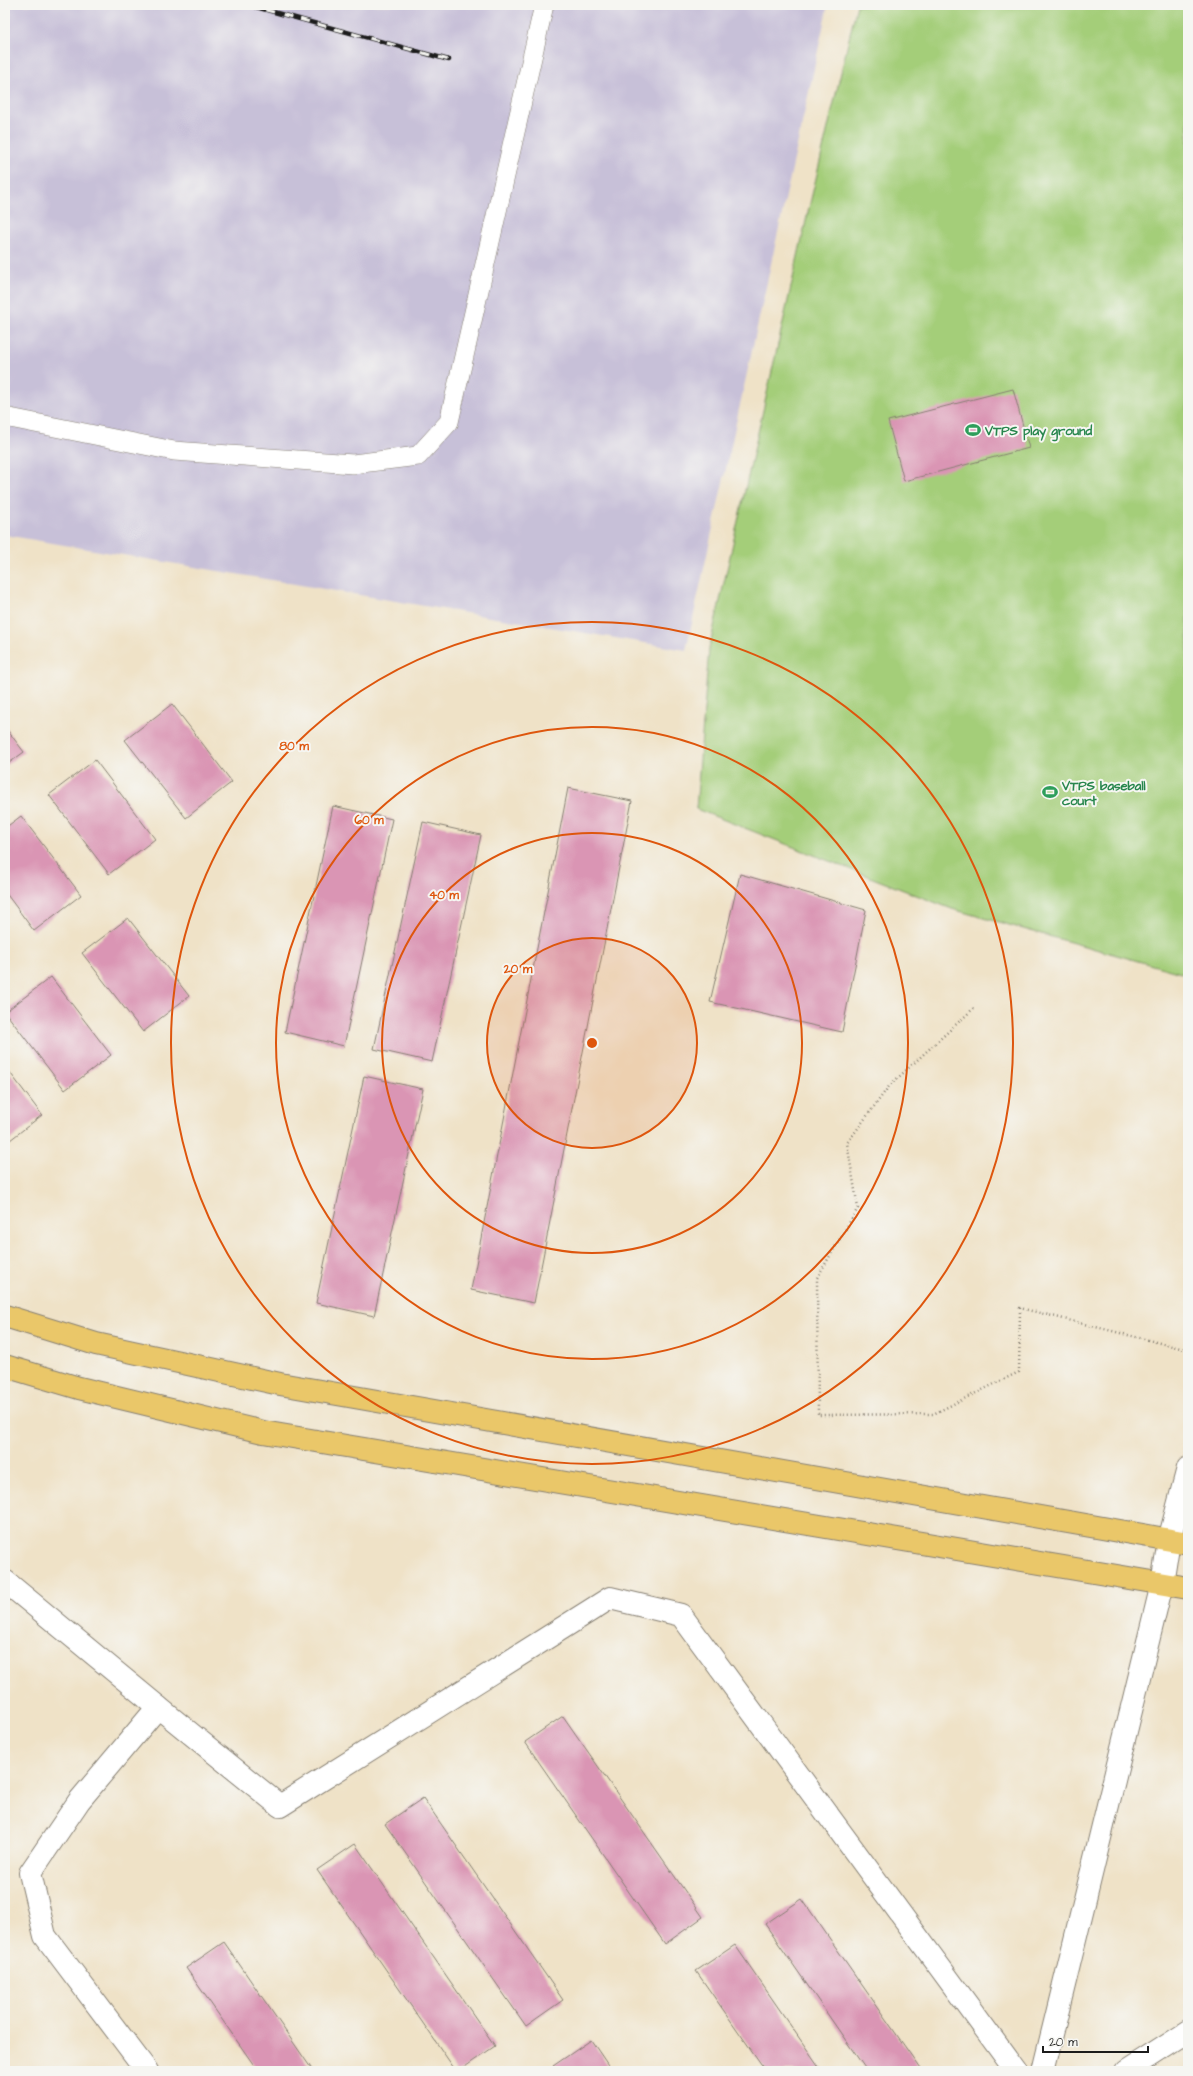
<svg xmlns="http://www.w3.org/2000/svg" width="1193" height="2076" font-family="'Architects Daughter',sans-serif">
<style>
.industrial{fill:#c7c0d8}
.green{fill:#a4ce79;stroke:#60754a}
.building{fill:#da95b4}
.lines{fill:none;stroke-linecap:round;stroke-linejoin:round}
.service-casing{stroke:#867f72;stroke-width:20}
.minor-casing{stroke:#867f72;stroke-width:24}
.tertiary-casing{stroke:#867f72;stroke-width:24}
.trunk-casing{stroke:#867f72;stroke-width:24}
.path{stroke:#867f72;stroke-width:2.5;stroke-dasharray:1 3;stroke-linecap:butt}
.service{stroke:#fff;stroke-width:19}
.minor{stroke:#fff;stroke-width:22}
.tertiary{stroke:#fff;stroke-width:22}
.trunk{stroke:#eac769;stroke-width:22}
.rail-casing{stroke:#1c1c1c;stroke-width:4.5}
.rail{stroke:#f6f6f2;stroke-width:3;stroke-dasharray:9;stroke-linecap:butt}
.ring{fill:none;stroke:#de560d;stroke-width:2}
.labels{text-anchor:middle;stroke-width:4;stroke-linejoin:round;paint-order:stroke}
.leisure-label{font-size:13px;font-weight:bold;fill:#27864d;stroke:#f6f6f2;text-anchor:start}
.centre{fill:#de560d;stroke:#f6f6f2;stroke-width:2}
.ring-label{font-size:12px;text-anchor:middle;font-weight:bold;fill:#de560d;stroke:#f6f6f2;stroke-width:4;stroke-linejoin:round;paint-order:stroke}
</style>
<rect width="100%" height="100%" fill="#f6f6f2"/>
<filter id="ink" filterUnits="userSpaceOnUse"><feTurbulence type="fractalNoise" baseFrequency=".025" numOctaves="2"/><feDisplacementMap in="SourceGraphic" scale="8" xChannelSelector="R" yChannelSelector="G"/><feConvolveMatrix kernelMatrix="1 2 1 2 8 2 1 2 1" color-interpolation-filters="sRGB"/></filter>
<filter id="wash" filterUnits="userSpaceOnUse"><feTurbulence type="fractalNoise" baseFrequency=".012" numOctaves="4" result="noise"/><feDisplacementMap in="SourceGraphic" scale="16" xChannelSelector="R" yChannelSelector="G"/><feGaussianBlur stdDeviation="0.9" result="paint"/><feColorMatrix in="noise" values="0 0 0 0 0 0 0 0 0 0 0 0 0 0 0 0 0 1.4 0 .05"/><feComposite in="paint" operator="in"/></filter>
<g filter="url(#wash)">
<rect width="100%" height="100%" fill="#efe2c7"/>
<!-- industrial -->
<path class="industrial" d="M5 5H828L686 650 5 535Z"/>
<!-- green -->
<path class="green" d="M857 5H1188V975L952 909 696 809 709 649 808 212Z"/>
<g id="blocks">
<!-- building -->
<g class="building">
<path d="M1013 389 1029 448 904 481 888 421Z"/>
<path d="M172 704 232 782 186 818 125 740Z"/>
<path d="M5 727 24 752 5 766Z"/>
<path d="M95 760 155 839 109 874 49 795Z"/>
<path d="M568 788 632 801 534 1303 471 1290Z"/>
<path d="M333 806 392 819 344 1046 285 1032Z"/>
<path d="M21 816 81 895 34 931 5 892V828Z"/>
<path d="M423 822 481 835 432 1062 374 1049Z"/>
<path d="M740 874 866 910 842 1032 710 1002Z"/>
<path d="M128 918 189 996 143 1032 82 953Z"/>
<path d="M51 977 111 1055 65 1090 5 1012Z"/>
<path d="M5 1066 42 1115 5 1144Z"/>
<path d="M364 1076 423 1089 374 1316 316 1303Z"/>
<path d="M563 1716 703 1917 665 1944 525 1742Z"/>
<path d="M423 1798 563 2000 526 2026 385 1824Z"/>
<path d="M355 1844 495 2046 459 2071H456L317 1870Z"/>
<path d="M802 1899 922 2071H867L765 1924Z"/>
<path d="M224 1942 313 2071H258L186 1968Z"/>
<path d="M735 1945 822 2071H766L696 1971Z"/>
<path d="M591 2040 612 2071H557L553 2066Z"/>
</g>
</g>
</g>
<g filter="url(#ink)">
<use href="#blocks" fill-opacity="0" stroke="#867f72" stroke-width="1"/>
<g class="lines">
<defs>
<path id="service" d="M5 417 174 451 353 464 418 456 449 422 544 5"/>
<g id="minor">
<path d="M5 1581 158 1707"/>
<path d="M147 2071 45 1936 30 1873 79 1801 158 1707 280 1806 610 1598 681 1615 1016 2071"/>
<path d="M1043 2071 1162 1584 1169 1540"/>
<path d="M1126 2071 1188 2031"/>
</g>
<path id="tertiary" d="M1169 1540 1188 1468"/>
<g id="trunk">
<path d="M5 1316 96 1344 280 1384 1188 1543"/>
<path d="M5 1366 79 1388 263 1432 1188 1588"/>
</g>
</defs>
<!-- service casing -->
<use href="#service" class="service-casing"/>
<!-- minor casing -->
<use href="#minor" class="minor-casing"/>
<!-- tertiary casing -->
<use href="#tertiary" class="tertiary-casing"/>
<!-- trunk casing -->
<use href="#trunk" class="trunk-casing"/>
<!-- path -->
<path class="path" d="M974 1008 890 1085 847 1143 858 1208 817 1278 818 1415 933 1414 1019 1372 1020 1308 1188 1350"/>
<!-- service -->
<use href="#service" class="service"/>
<!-- minor -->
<use href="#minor" class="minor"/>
<!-- tertiary -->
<use href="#tertiary" class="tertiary"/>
<!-- trunk -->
<use href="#trunk" class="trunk"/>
<defs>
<path id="rail" d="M248 5 449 60"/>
</defs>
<!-- rail casing -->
<use href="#rail" class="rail-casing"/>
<!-- rail -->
<use href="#rail" class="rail"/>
</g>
</g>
<!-- distance rings -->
<circle cx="592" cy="1043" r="105" fill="#de560d" fill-opacity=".12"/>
<g class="ring">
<circle cx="592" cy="1043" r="105"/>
<circle cx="592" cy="1043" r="210"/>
<circle cx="592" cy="1043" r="316"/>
<circle cx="592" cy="1043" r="421"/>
</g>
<!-- icons -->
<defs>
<symbol id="stadium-bare" viewBox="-9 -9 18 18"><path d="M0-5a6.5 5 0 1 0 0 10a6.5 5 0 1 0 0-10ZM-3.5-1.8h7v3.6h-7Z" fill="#2e9e5b" stroke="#f6f6f2" stroke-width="2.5" paint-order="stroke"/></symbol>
</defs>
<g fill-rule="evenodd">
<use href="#stadium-bare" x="962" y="419" width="22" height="22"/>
<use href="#stadium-bare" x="1039" y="781" width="22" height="22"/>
</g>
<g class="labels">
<!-- leisure labels -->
<g class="leisure-label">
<text x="985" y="435">VTPS play ground</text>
<text x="1062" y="790">VTPS baseball<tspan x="1062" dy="15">court</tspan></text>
</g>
</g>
<circle cx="592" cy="1043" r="6" class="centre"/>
<g class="ring-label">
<text x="294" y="750">80 m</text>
<text x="369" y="824">60 m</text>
<text x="444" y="899">40 m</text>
<text x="518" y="973">20 m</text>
</g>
<!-- margin -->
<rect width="1193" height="2076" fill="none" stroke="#f6f6f2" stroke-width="20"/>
<!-- scale -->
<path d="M1043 2046v6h105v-6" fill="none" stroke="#1c1c1c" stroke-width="2"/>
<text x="1049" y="2046" font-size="12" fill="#1c1c1c" stroke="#f6f6f2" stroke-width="3" paint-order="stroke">20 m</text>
</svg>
